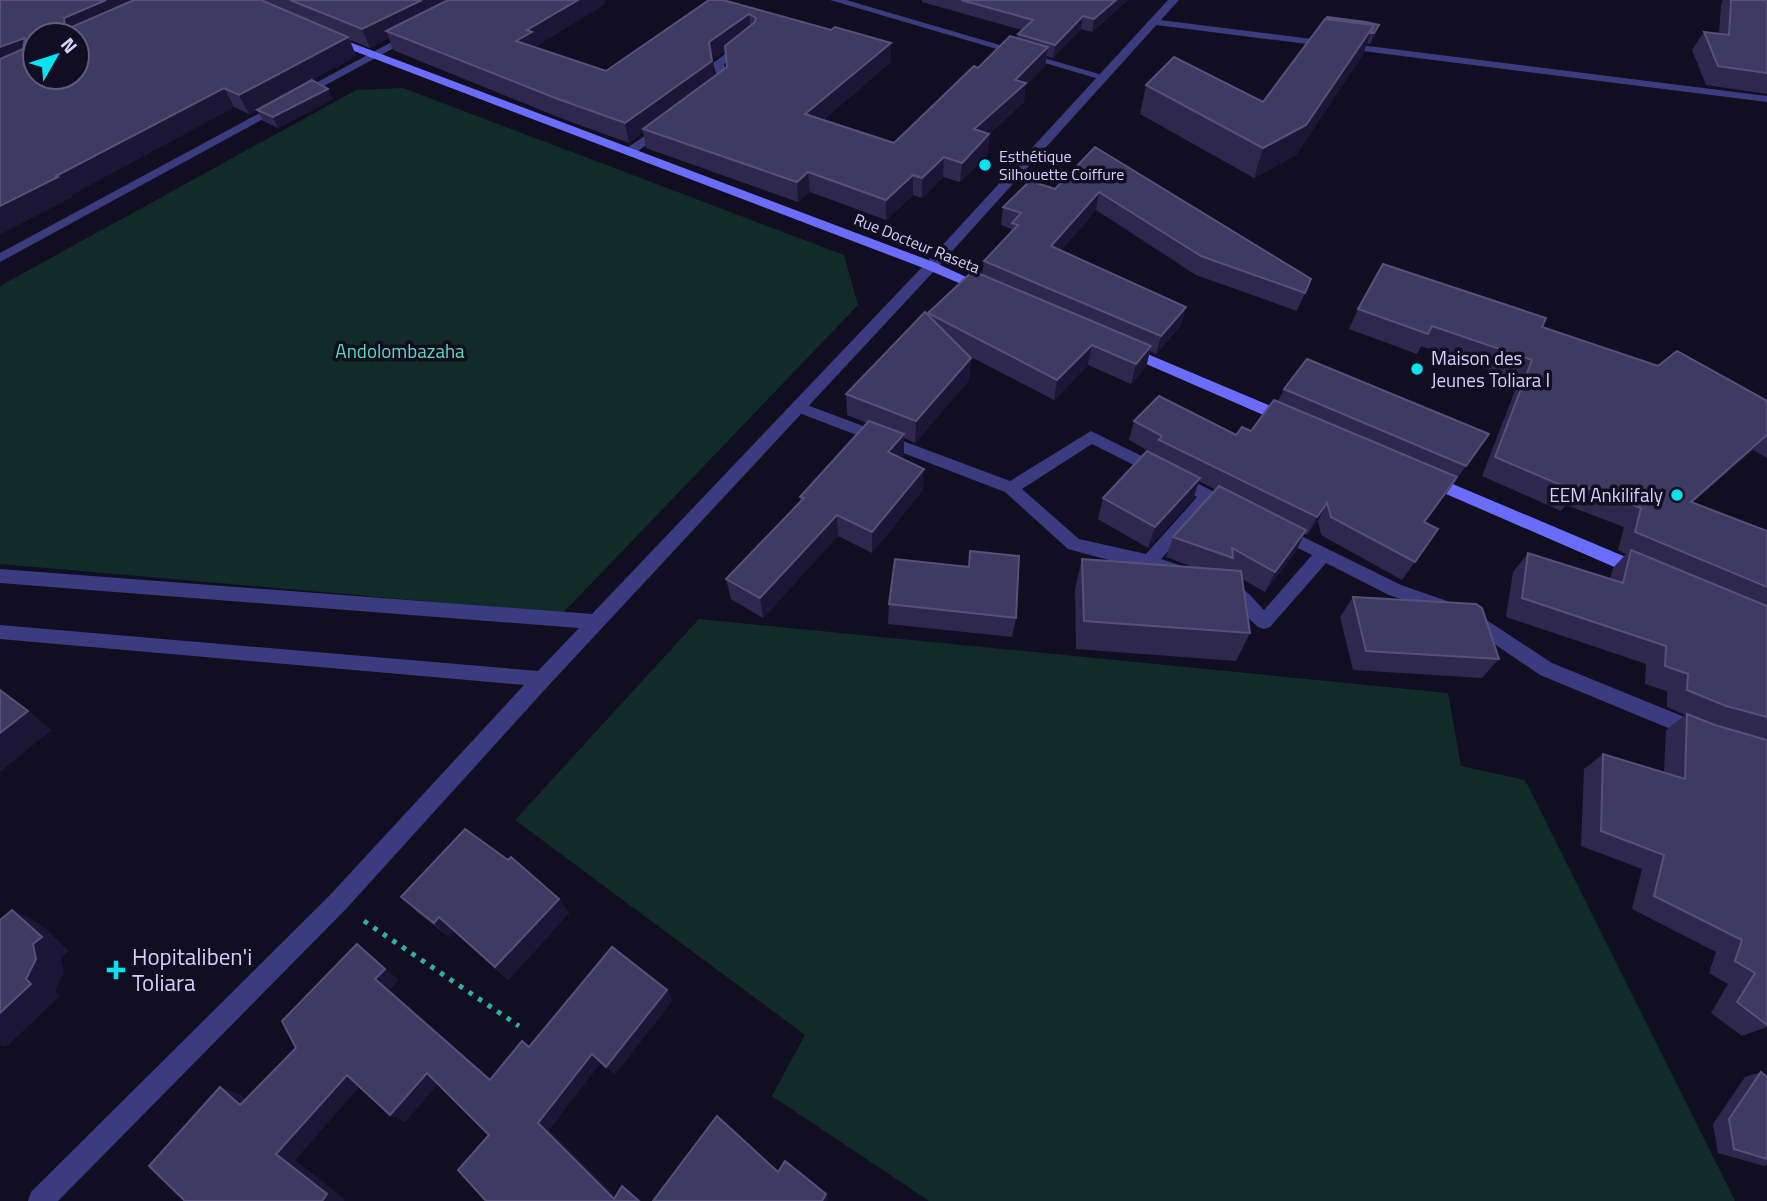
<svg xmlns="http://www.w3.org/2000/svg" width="1767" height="1201" font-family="'Titillium Web',sans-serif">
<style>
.green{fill:#112b29}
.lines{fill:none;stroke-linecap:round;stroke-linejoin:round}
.path{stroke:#32b0a4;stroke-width:5;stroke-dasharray:4.5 7;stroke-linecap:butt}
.service{fill:#3b3b7f;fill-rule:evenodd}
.minor{fill:#3b3b7f;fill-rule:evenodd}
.tertiary{fill:#3b3b7f;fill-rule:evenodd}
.secondary{fill:#6a6cfa;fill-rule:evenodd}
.wall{fill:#2e284f;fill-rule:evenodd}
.shaded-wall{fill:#1b1635}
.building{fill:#3f3a62;stroke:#57517a;stroke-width:2;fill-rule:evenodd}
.poi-dot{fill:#08e3f2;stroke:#110e22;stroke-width:2.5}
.labels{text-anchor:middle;stroke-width:7;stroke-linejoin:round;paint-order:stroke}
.far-poi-label{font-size:16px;fill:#d4d0fe;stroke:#110e22;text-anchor:start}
.far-street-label{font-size:16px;fill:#d4d0fe;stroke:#110e22}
.park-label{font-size:19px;fill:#5fdbb8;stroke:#110e22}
.poi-label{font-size:19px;fill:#d4d0fe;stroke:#110e22;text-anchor:start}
.near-poi-label{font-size:23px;fill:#d4d0fe;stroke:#110e22;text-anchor:start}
</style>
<rect width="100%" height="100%" fill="#110e22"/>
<!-- green -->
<g class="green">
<path d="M403 88 844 255 858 305 563 613 0 564V286L356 90Z"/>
<path d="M699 619 1448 693 1461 766 1525 780 1735 1201H929L772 1096 805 1035 515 820Z"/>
</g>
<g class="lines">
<!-- path -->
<path class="path" d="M364 921 519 1026"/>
<!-- service -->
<g class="service">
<path d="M744 40 749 43 748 45 724 64 730 82 717 92H709V88L718 81 713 63Z"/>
<path d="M663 124 667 125V129L633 155H625V149Z"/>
</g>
<!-- minor -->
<g class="minor">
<path d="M830 0H846L1109 77 1099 79Z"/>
<path d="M1152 19 1767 96V102L1148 24 1147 22Z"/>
<path d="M412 31 416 32V36L0 262V253Z"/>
<path d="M799 402 1010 481 1091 431 1235 502 1237 506 1229 512 1211 504 1161 559 1185 567 1188 572 1185 577 1179 579 1068 549 1005 492 794 411 791 407 794 403ZM1092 444 1197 497 1146 554 1079 539 1022 489Z"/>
<path d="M1279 525 1401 585 1470 609 1552 663 1704 725 1707 731 1704 737 1697 739 1690 737 1540 675 1458 619 1389 595 1326 563 1270 627 1264 629 1258 627 1219 590 1222 585C1240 579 1252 598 1264 610L1312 555 1273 536 1271 531 1273 526Z"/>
</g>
<!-- tertiary -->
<path class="tertiary" d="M1168 0H1179L936 269 549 685 346 909 58 1201H28L31 1192 330 895 524 685 0 639V625L538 671 579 628 0 583V569L592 614 926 263Z"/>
<!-- secondary -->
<g class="secondary">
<path d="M328 37H336L936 263 992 289 990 292H980L926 269 328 41Z"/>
<path d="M1126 345 1292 415 1295 419 1292 423H1282L1121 353 1119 350 1121 347Z"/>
<path d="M1429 474 1647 566 1650 571 1647 576H1635L1423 484 1421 480Z"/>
</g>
</g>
<!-- wall -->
<g class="wall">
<path d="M0 0H604L605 4 536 46 537 48 606 71 709 0 891 62 823 120 894 143 978 68 1017 38 1018 34 1022 30 922 2V0H1128L1092 32 1081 29 1053 58 1047 56 1045 66 1025 87 1024 102 989 134 988 154 960 182 943 177 922 198 913 195 886 220 810 192 798 202 646 148 643 132 629 143 563 119 393 50 389 38 370 48 350 40 356 56 249 114 234 107 71 195 72 197 0 234ZM725 51 727 67 714 76 712 60Z"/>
<path d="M1723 0H1767V94L1706 85 1692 50 1704 32 1719 34 1721 5Z"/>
<path d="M1327 17 1379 25 1375 36 1370 44 1367 43 1363 54 1296 155 1254 178 1140 114 1146 85 1263 102Z"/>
<path d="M333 99 278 128 263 121 257 110Z"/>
<path d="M1095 147 1311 279 1297 311 1196 275 1096 210 1061 250 1186 307 1181 325 1156 354 1150 351 1146 367 1131 384 1088 365 1054 400 969 356 971 358 969 380 915 443 904 438V456L901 458 923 490 872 553 838 536 763 618 731 599 726 579 801 502 800 497 867 423 847 415 846 394 928 313 982 275 984 261 1011 233V229L1001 225 1003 207 1055 189Z"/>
<path d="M1358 309 1542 327 1658 366 1767 401V458L1753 450 1693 502 1767 531V739L1736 731 1767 740V1027L1742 1036 1711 1013 1728 984 1709 973 1716 952 1632 909 1642 869 1581 846 1584 769 1603 754 1664 772 1666 730 1685 715 1667 707V691L1645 684 1646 664 1506 617 1513 572 1528 553 1610 579 1613 568 1626 554 1618 550 1624 527 1566 505 1561 511 1482 476 1519 380 1421 346 1417 354 1349 329Z"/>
<path d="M1284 389 1489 434 1425 523 1438 529 1402 580 1321 535 1318 521 1307 535 1304 534 1296 551 1265 592 1242 579 1250 633 1236 661 1076 649 1075 589 1082 559 1193 567 1166 557 1173 537 1216 490 1199 481 1193 499 1148 548 1098 519 1103 498 1154 454 1129 440 1134 421 1236 435 1251 431 1278 401Z"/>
<path d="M1353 597 1499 659 1482 678 1353 670 1340 617Z"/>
<path d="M889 604 1016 618 1012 637 888 624Z"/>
<path d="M401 897 559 899 569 913 508 980 454 931 449 937 416 911Z"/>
<path d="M1761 1072 1767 1077V1165L1764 1166 1718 1153 1713 1124 1745 1077Z"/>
</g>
<!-- shaded-wall -->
<g class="shaded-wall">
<path d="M106 0H160L65 30 64 18Z"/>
<path d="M422 0H465L386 31 389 38 370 48 362 29Z"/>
<path d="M578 0H604L605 4 536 46 538 51 516 41 527 30Z"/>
<path d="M1116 0H1128L1092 32 1094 19Z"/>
<path d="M749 14 751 33 711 61 709 42Z"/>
<path d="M1083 16 1081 29 1053 58 1055 45Z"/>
<path d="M1374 25 1363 54 1296 155 1254 178 1263 148Z"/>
<path d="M1379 25 1375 36 1370 44 1374 33Z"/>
<path d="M348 37 356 56 249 114 239 95Z"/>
<path d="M25 38 35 54 0 71V47Z"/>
<path d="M891 43V62L806 134 805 114Z"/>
<path d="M1048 47 1045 66 1025 87 1024 102 972 149 974 129 1015 80Z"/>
<path d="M712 61 715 80 643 129V132L629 143 625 123Z"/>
<path d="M224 88 234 107 71 195 72 197 0 234V206Z"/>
<path d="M328 89 333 99 278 128 273 117Z"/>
<path d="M989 134 988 154 960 182 962 163Z"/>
<path d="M944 157 943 177 922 198V178Z"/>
<path d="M808 172 810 192 798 202 797 182Z"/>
<path d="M913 175V195L886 220V200Z"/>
<path d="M1099 192 1096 210 1048 264 1051 246Z"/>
<path d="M1186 307 1181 325 1156 354 1161 336Z"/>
<path d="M1092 345 1088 365 1054 400 1057 380Z"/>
<path d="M1151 346 1146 367 1131 384 1136 364Z"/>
<path d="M971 358 969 380 915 443 916 421Z"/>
<path d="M904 434V456L888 474V452Z"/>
<path d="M1767 435 1753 450 1672 521 1691 502Z"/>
<path d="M924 469 923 490 872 553V532Z"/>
<path d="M1457 477 1445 496 1412 541 1424 522Z"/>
<path d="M1200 478 1193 499 1148 548 1155 527Z"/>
<path d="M1327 503 1318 521 1307 535 1317 517Z"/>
<path d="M837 515 838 536 763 618 760 598Z"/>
<path d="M1306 530 1296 551 1265 592 1275 572Z"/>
<path d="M0 689 52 730 0 772Z"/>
<path d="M559 899 569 913 508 980 495 967Z"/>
<path d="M12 910 40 924 69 951 61 958 64 972 55 992 60 996 6 1047 0 1045V1013L26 979Z"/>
<path d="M439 917 454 931 449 937 434 923Z"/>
<path d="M357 944 399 980 390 990 502 1089 490 1080 375 979Z"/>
<path d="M667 990 673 1000 615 1075 606 1067Z"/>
<path d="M592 1054 601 1063 549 1130 620 1201 614 1199 538 1123Z"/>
<path d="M427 1073 441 1081 405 1122 390 1115Z"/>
<path d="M347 1075 363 1083 295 1160 345 1199 344 1201H322L276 1154Z"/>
<path d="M220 1087 241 1095 260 1113 240 1105Z"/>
<path d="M622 1186 631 1192 641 1201H639Z"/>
<path d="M826 1194 828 1199 827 1201H822Z"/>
</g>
<!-- building -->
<g class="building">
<path d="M0 0H106L64 18 65 30 134 0H261L348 37 239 95 224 88 56 176 58 177 0 206V59L23 49 25 38 0 47ZM35 35H77V77H35Z"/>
<path d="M290 0H422L362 29Z"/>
<path d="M448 0H578L527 30 532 32 516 41 606 71 709 0H723L831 30 835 27 891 43 805 114 894 143 974 66 978 68 1010 36 1048 47 1015 80 1026 83 974 129 989 134 962 163 944 157 922 178 913 175 886 200 808 172 797 182 643 129 727 67 725 46 755 22 756 18 749 14 709 42 712 61 625 123 558 99 386 31Z"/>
<path d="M961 0H1116L1094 19 1083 16 1055 45 1018 34 1033 20Z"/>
<path d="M1731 0H1767V73L1718 66 1704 32 1729 35Z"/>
<path d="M1327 17 1366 22 1379 25 1374 33H1371L1374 25 1326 19Z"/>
<path d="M1325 19 1374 25 1306 125 1263 148 1146 85 1174 57 1263 102Z"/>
<path d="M312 80 328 89 273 117 257 110Z"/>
<path d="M1095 147 1311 279 1305 293 1201 256 1099 192 1051 246 1186 307 1161 336 984 261 1018 225 1012 223 1021 213 1003 207 1030 181 1055 189Z"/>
<path d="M1383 264 1546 318 1542 327 1658 366 1677 351 1767 401V435L1691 502 1767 531V587L1635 532 1641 508 1580 485 1577 492 1495 457 1532 360 1432 326 1428 334 1358 309Z"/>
<path d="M973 271 1151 346 1136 364 1092 345 1057 380 928 313Z"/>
<path d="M925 312 971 358 916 421 846 394Z"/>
<path d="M1307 359 1489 434 1466 466 1284 389Z"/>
<path d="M1159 396 1236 435 1242 427 1251 431 1274 400 1457 477 1424 522 1438 529 1415 562 1331 517 1327 503 1317 517 1159 440 1162 436 1134 421Z"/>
<path d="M869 421 904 434 888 452 924 469 872 532 837 515 760 598 726 579 804 498 800 497Z"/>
<path d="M1147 451 1200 478 1155 527 1103 498Z"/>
<path d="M1219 486 1306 530 1275 572 1232 548 1233 558 1173 537Z"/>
<path d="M1631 550 1767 606V717L1726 706 1687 690 1688 674 1665 666 1666 646 1522 598 1528 553 1623 583Z"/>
<path d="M970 551 1019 556 1016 618 889 604 895 559 969 567Z"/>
<path d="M1082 559 1241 571 1250 633 1084 621Z"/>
<path d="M1353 597 1476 604 1482 608 1499 659 1366 651Z"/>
<path d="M0 690 28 711 0 733Z"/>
<path d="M1687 714 1715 725 1767 740V1025L1737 1002 1755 973 1735 961 1742 940 1654 896 1664 855 1601 831 1603 754 1685 779Z"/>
<path d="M465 829 508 860 511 857 559 899 495 967 439 917 434 923 401 897Z"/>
<path d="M12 910 42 937 33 944 36 959 26 979 31 984 0 1013V920Z"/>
<path d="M357 944 385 969 375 979 490 1080 522 1041 529 1047 612 947 667 990 606 1067 592 1054 538 1123 614 1199 622 1186 639 1201H486L458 1170 489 1135 427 1073 390 1115 347 1075 276 1154 327 1194 322 1201H185L149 1166 220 1087 240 1105 296 1048 282 1021Z"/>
<path d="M1761 1072 1767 1077V1159L1734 1149 1729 1119Z"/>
<path d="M717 1116 778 1172 785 1161 826 1194 822 1201H653Z"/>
</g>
<!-- markers -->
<g class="poi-dot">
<circle cx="985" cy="165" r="7"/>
<circle cx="1417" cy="369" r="7"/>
<circle cx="1677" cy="495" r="7"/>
<path d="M112.5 959.5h7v7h7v7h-7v7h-7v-7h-7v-7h7z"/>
</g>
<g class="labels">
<!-- far-poi labels -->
<g class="far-poi-label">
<text x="999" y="162">Esthétique<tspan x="999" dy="18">Silhouette Coiffure</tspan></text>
</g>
<!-- far-street labels -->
<g class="far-street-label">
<text transform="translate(917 243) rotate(22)" y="6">Rue Docteur Raseta</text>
</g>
<!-- park labels -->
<g class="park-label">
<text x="400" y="358">Andolombazaha</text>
</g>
<!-- poi labels -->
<g class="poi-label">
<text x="1431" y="365">Maison des<tspan x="1431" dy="22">Jeunes Toliara I</tspan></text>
<text x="1663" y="502" text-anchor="end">EEM Ankilifaly</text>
</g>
<!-- near-poi labels -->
<g class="near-poi-label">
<text x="132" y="965">Hopitaliben'i<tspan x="132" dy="26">Toliara</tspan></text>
</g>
</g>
<!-- north arrow -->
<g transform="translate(56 56) rotate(51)"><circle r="33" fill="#110e22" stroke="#5f5c7a" stroke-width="2"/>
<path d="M0-5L12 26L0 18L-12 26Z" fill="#08e3f2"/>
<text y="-10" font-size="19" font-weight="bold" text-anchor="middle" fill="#d4d0fe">N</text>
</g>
</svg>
